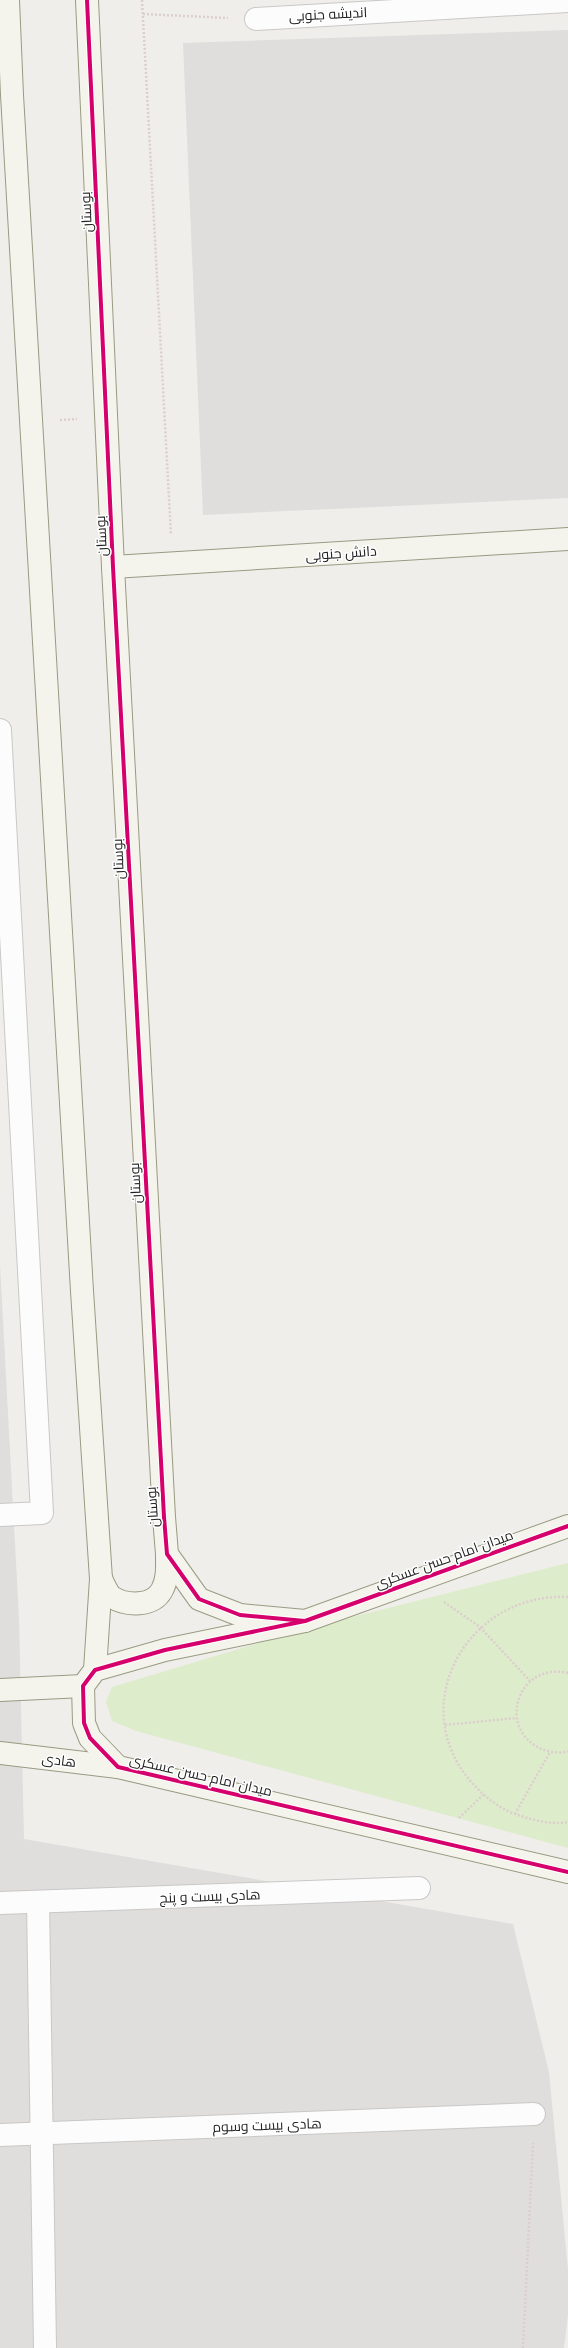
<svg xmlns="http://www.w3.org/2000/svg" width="568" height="2348" font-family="Montserrat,Cairo,sans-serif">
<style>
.residential{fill:#dfdedc}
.grass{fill:#ddeccb}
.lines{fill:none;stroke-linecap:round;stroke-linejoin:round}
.street-casing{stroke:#c9c8c7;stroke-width:24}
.secondary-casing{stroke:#999a82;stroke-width:24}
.path{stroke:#dccecd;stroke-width:2.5;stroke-dasharray:2 2;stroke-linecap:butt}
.street{stroke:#fdfcfc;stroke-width:22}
.secondary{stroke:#f4f4ed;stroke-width:22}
.cycleway-casing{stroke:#fff;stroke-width:6}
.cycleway{stroke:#d6006c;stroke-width:4}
.labels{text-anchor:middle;stroke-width:3;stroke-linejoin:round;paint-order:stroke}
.street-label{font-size:14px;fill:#222;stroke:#fff}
</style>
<rect width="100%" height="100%" fill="#f0eeeb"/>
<!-- residential -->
<g class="residential">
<path d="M568 30V498L203 515 183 43Z"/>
<path d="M0 1265 19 1618 24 1839 513 1924 549 2072 568 2270V2314L564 2348H0Z"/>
</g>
<!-- grass -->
<path class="grass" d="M568 1563V1848L136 1731 112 1721 106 1702 112 1687 308 1628Z"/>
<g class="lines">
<defs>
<g id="street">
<path d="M256 19 568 1"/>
<path d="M0 730 42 1513 0 1515"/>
<path d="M38 1902 45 2348"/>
<path d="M0 1903 419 1888"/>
<path d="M0 2135 534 2114"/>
</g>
<g id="secondary">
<path d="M8 0 12 95 82 1291 101 1579 95 1670"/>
<path d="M87 0 113 567 164 1517 167 1554 199 1599 240 1615 305 1621"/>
<path d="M113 567 568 539"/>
<path d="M568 1526 305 1621 165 1650 95 1670 83 1686 84 1723 90 1738 118 1767 568 1872"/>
<path d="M101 1579C104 1584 107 1593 112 1597 126 1606 153 1607 162 1590 168 1579 167 1567 167 1554"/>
<path d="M0 1690 83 1686"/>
<path d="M0 1753 118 1767"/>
</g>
</defs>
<!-- street casing -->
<use href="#street" class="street-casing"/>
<!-- secondary casing -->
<use href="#secondary" class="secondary-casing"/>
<!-- path -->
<g class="path">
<path d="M142 0 171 535"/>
<path d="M143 14 228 18"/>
<path d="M60 420 77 419"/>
<path d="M568 1597C467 1592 403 1707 473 1784 486 1798 500 1809 518 1815 533 1820 551 1825 568 1822"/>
<path d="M444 1602 480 1627 530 1681"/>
<path d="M568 1673C517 1661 495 1731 544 1750 551 1752 561 1754 568 1751"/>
<path d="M445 1725 516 1718"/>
<path d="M515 1814 550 1752"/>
<path d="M459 1818 483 1795"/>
<path d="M523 2348 533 2143"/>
</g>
<!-- street -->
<use href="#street" class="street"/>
<!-- secondary -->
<use href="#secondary" class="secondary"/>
<defs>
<g id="cycleway">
<path d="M87 0 113 567 164 1517 167 1554 199 1599 240 1615 305 1621"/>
<path d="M568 1526 305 1621 165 1650 95 1670 83 1686 84 1723 90 1738 118 1767 568 1872"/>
</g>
</defs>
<!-- cycleway casing -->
<use href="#cycleway" class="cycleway-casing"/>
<!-- cycleway -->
<use href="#cycleway" class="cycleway"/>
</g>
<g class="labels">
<!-- street labels -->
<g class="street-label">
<text transform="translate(328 14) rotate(-3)" y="5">اندیشه جنوبی</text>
<text transform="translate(86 212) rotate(-93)" y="5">بوستان</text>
<text transform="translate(101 536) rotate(-93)" y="5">بوستان</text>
<text transform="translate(341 553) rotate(-4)" y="5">دانش جنوبی</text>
<text transform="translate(118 859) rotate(-93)" y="5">بوستان</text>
<text transform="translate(135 1183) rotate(-93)" y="5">بوستان</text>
<text transform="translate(152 1507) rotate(-94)" y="5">بوستان</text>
<text transform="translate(444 1559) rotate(-20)" y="5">میدان امام حسن عسکری</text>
<text transform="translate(59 1760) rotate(7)" y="5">هادی</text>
<text transform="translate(201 1775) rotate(13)" y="5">میدان امام حسن عسکری</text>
<text transform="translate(210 1896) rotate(-2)" y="5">هادی بیست و پنج</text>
<text transform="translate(267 2125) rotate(-2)" y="5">هادی بیست وسوم</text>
</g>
</g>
</svg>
